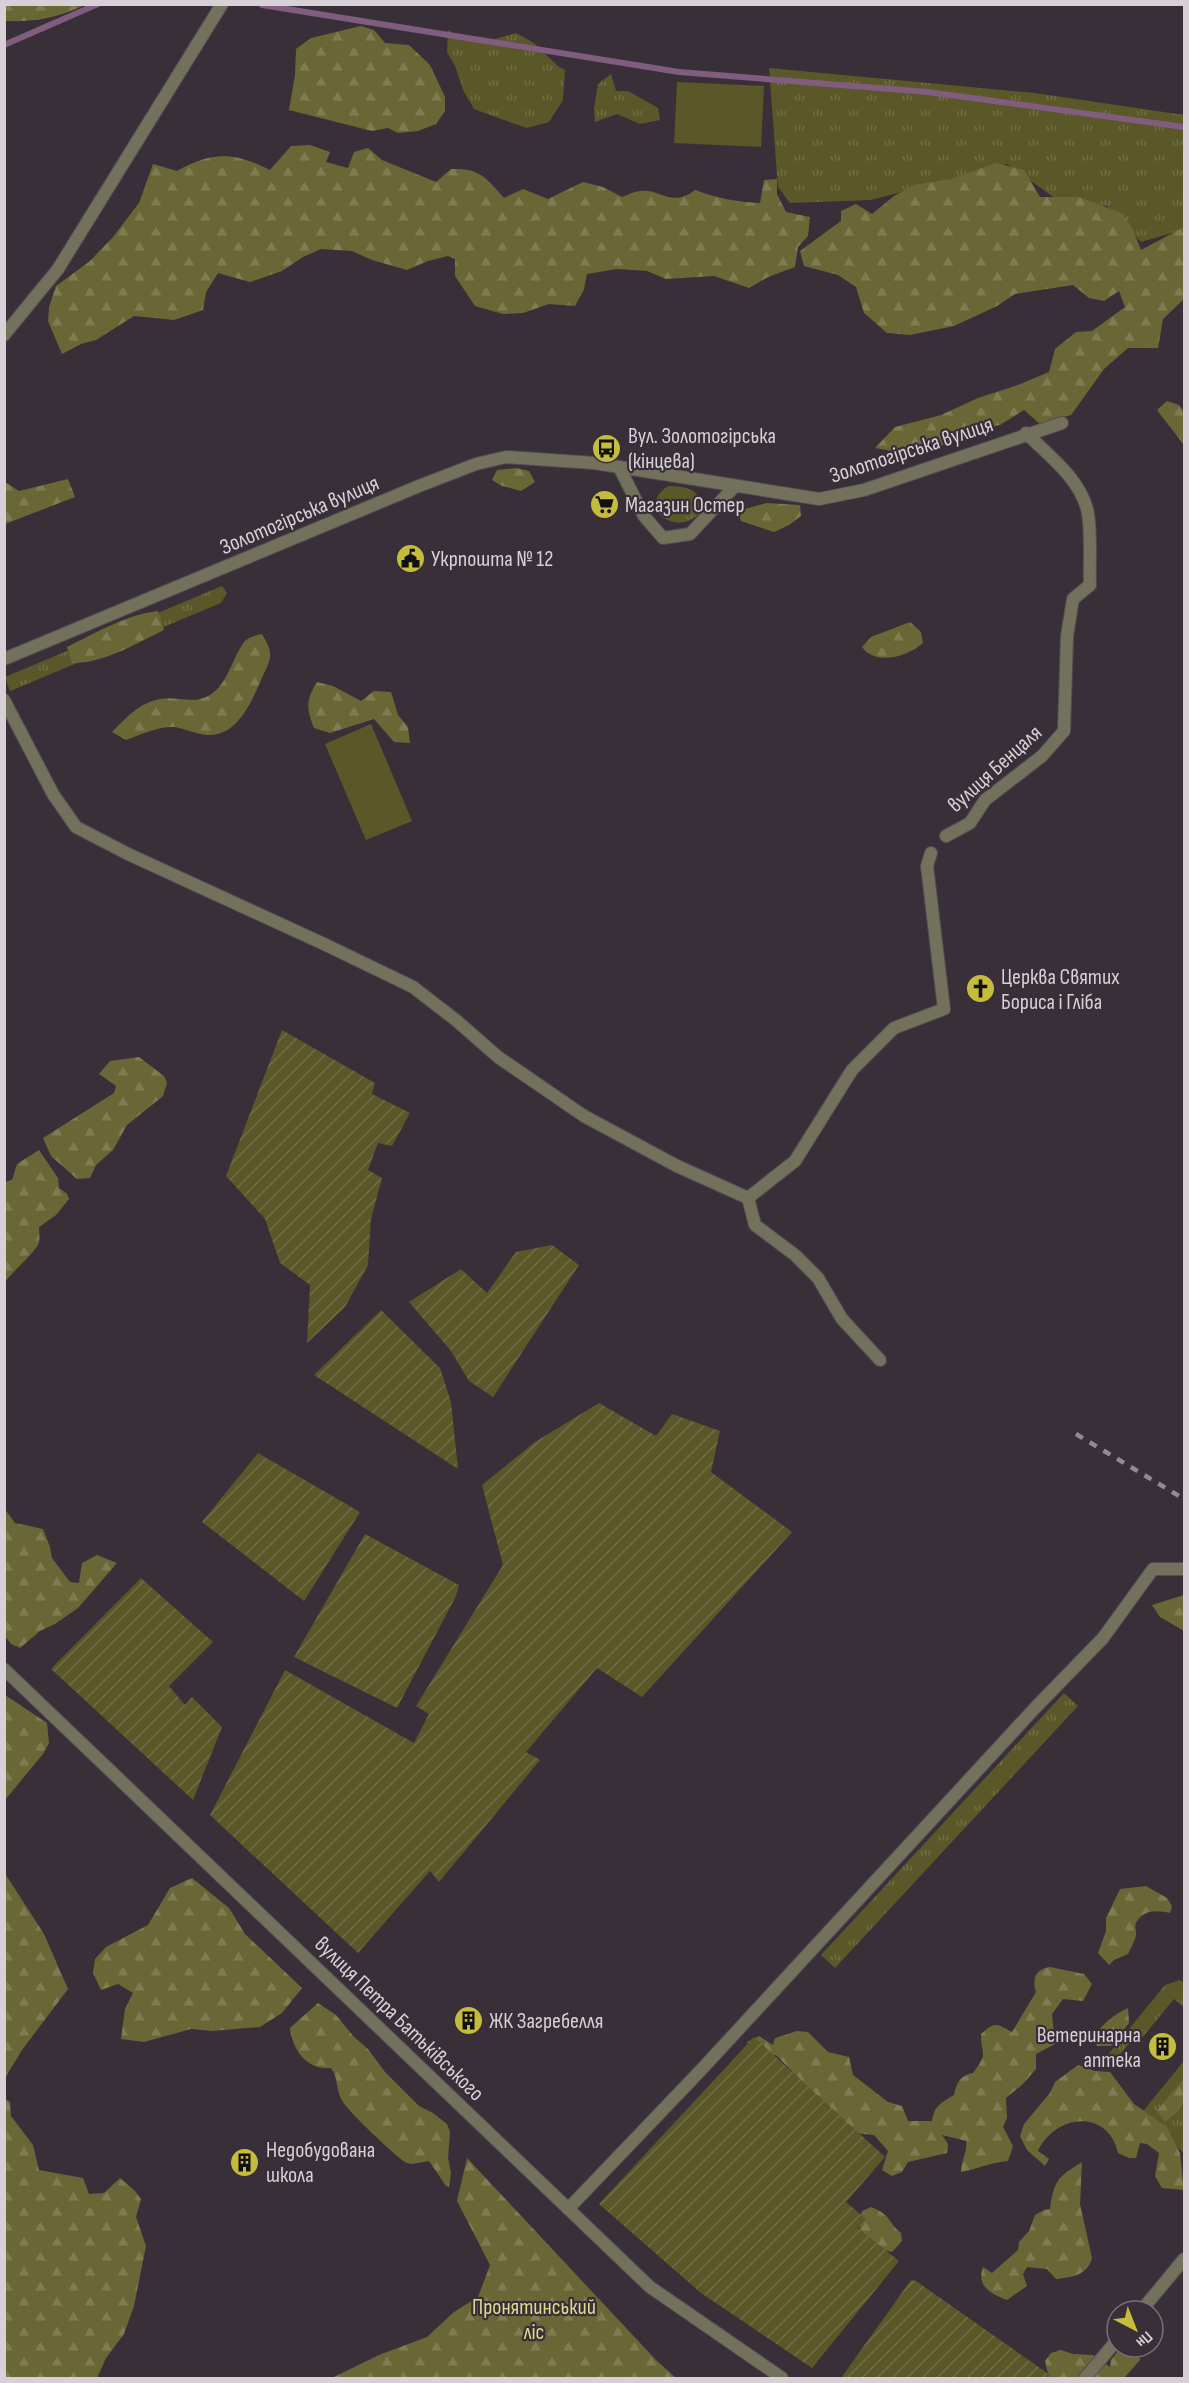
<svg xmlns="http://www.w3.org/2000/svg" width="1189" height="2383" font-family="'Sofia Sans Condensed',sans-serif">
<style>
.grass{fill:url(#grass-tufts)}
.forest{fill:url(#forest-firs)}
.garden{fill:url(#garden-furrows)}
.pitch{fill:#5a5728}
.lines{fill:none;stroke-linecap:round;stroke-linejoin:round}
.stream{stroke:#805c7f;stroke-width:6}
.minor-casing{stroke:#554c55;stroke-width:14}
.minor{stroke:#72715c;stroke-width:12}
.rail{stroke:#928a92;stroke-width:4.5;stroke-dasharray:8 8;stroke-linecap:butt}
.labels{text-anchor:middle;stroke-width:4.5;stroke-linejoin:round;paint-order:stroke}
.poi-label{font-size:22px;fill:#d7d0d6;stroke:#392f39;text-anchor:start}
.street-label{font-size:22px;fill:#d7d0d6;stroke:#392f39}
.park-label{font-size:22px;fill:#dfdb8d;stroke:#392f39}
</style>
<defs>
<pattern id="grass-tufts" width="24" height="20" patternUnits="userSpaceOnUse" patternTransform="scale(1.5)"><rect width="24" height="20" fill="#5a5728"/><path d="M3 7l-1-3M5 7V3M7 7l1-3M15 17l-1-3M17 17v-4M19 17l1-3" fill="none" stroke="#716e46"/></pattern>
<pattern id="forest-firs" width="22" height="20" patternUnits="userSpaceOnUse" patternTransform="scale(1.5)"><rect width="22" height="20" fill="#6a6736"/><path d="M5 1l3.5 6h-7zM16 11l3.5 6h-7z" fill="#7f7c52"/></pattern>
<pattern id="garden-furrows" width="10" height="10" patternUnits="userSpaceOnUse" patternTransform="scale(1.5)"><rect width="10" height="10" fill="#5a5728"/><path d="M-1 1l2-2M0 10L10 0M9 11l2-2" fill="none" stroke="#716e46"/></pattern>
</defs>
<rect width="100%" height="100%" fill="#392f39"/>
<!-- grass -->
<g class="grass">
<path d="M448 30C473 47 488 41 516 33L534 43 559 67 565 70 563 100 549 122 527 128 504 120 474 109 464 92 455 66 447 52Z"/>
<path d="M769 68 1035 93 1184 115V232L1172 233 1141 242 1107 206 1059 201 1007 164 871 200 790 203 778 187Z"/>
<path d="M611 74 616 91H628L658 108 660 120 640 124 617 114 595 122 594 108 598 84Z"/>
<path d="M668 486C685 486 701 489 703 509 681 541 633 509 668 486Z"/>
<path d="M222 586 227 593 221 603 10 691 5 677Z"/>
<path d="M1064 1693 1078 1706 835 1968 821 1955Z"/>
<path d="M1180 1980 1184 1983V2007L1174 1999 1137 2044 1132 2040 1109 2068 1102 2062 1165 1985Z"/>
<path d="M1184 2061V2153L1139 2116Z"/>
</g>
<!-- forest -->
<g class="forest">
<path d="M5 4H84L85 5C57 18 35 22 5 21Z"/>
<path d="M361 26 374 30 385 43 409 45 430 65 445 97V111L436 124 418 131 398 133 388 128 372 131 289 110 295 75 296 49 311 38Z"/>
<path d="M310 145 330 152 326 162 348 168 354 152 368 148 382 160 436 182 451 169C481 168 486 178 504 198L523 189 548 199 583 182 603 187 622 197C628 195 635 191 641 191 660 189 672 208 695 190 716 198 737 202 760 203L764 180 777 179V194L786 212 810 217 808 236 798 247 795 267 768 277 749 288 714 276 666 279 647 271 617 269 587 274 584 289 575 306 549 304 523 313 503 314 475 306 455 276V259L448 256 428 261 407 270 372 260 352 251 321 249 303 257 282 271 250 282 218 273 206 292 203 310 174 320 134 316 96 340 81 344 62 354 48 321 49 307 56 286 90 261 113 237 139 203 153 164 177 171C212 151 234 152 270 170L291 146Z"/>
<path d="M996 163 1024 170 1040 197H1079L1122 213 1133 230 1141 250 1184 227V299L1163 319 1158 348H1128L1104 369 1071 415 1040 424 1024 410 1000 425 972 430 939 447 910 454 875 448 895 427 941 415 978 398 1018 385 1049 372 1055 349 1076 332 1092 331 1125 307 1119 291 1104 301 1089 298 1073 285 1015 294 997 306 954 326 910 335 887 333 864 313 856 287 838 275 804 266 800 251 841 221V211L856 204 872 214 894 196 914 185 951 179Z"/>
<path d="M1167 401 1179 405 1184 412V445L1157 410Z"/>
<path d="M516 468 529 471 535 482 521 491 502 486 492 480 497 470Z"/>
<path d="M68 479 75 497 5 524V482L19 491Z"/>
<path d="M767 503 800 505 801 516 789 525 774 532 741 521 737 511Z"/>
<path d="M158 611 164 630C135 644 105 663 72 663L67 647C96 633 125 615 158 611Z"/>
<path d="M910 622 921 632 923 643C907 657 876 666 862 647L871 637Z"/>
<path d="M262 634C275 656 271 658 261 680 251 703 237 737 207 735 196 734 186 729 175 727 158 726 142 734 126 740L112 732C126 718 139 703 160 699 177 696 194 705 210 695 229 683 232 657 245 641 249 637 257 635 262 634Z"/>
<path d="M317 682 333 686 361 701 374 691 391 692 398 715 408 727 410 743 394 742 374 719 330 733 314 728C306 708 306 700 317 682Z"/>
<path d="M139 1057 164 1076 167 1083 163 1096 127 1125 113 1150 96 1165 90 1178 77 1179 51 1156 43 1138 114 1093 116 1086 99 1074 110 1061Z"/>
<path d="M39 1150 58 1178 59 1188 67 1194 69 1199 56 1215 39 1227C39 1232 40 1238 39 1242 37 1251 12 1272 5 1282V1182L12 1180 17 1164Z"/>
<path d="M4 1508 15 1523 43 1529 50 1547 52 1558 70 1582 79 1583 82 1563 97 1555 117 1563 78 1608 55 1624 40 1631 20 1648 11 1644 5 1636Z"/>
<path d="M1184 1595V1631L1160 1617 1152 1605Z"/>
<path d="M5 1695 47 1723 49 1743 43 1754 5 1800Z"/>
<path d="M4 1872 44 1934 68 1989 22 2050 5 2078Z"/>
<path d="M192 1878 229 1908 245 1934 302 1988 282 2013 260 2027 212 2031 191 2029 144 2042 121 2039 125 2009 133 1993 118 1984 101 1990 93 1973 95 1959 106 1947 148 1925 170 1888Z"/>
<path d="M1146 1886 1167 1898 1172 1906 1170 1913C1158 1910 1143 1909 1136 1923 1134 1927 1137 1931 1136 1936 1134 1942 1131 1948 1128 1954L1114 1960 1109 1965 1098 1953 1106 1931V1918L1120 1889Z"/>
<path d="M1050 1967 1084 1974 1092 1984 1083 2001 1063 1999 1052 2014 1055 2044 1036 2054V2069L1023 2084 1006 2098 1007 2118 1003 2127 1013 2146 1008 2161C991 2162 978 2169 961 2172 961 2160 968 2151 966 2141L942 2135 948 2144 947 2153 908 2162 902 2172 892 2176 882 2170 888 2151 874 2135 853 2133 776 2055 757 2058 747 2042 759 2036 773 2045 775 2038 797 2031 808 2032 828 2052 849 2057 853 2075 888 2102 902 2106 908 2121H932C934 2106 942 2102 954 2095 957 2082 960 2076 973 2073 989 2051 981 2057 981 2034 996 2021 996 2024 1012 2032L1036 1992C1032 1979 1035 1969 1050 1967Z"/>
<path d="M318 2003 336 2015 354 2037 368 2049 385 2072 419 2106 433 2113 447 2124 450 2132 448 2158 451 2173 449 2187 446 2186 429 2161C421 2162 414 2165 407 2163 399 2160 348 2111 343 2102 335 2091 339 2078 331 2068 308 2071 292 2050 290 2028Z"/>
<path d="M1128 2008 1129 2023 1111 2046H1097C1090 2030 1115 2014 1128 2008Z"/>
<path d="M1078 2065 1095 2071 1110 2072 1134 2104 1167 2127 1180 2153 1184 2190 1162 2188 1155 2176 1159 2153 1147 2144 1140 2143 1136 2158H1129L1118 2153C1108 2108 1055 2114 1038 2151L1049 2159 1045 2166 1027 2150 1020 2136 1024 2124 1050 2093 1055 2082Z"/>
<path d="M1184 2078C1185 2103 1186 2107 1165 2122L1157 2111Z"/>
<path d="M4 2098 10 2102 11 2116 33 2145 39 2170 83 2178 89 2194 104 2193 120 2178 135 2191 141 2199 136 2217 146 2246 134 2306 124 2334 106 2358 97 2378H5Z"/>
<path d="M467 2158 656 2360 676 2378H332L379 2355 427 2337 454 2312 478 2297 490 2265 457 2201Z"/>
<path d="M1082 2162 1080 2204 1092 2258C1087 2276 1072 2277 1056 2279L1047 2269 1027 2267 1023 2274 1027 2286 1007 2300C991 2294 976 2286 983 2267L992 2273 1018 2250 1019 2242 1029 2231 1035 2215 1044 2210 1050 2209C1054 2180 1058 2177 1082 2162Z"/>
<path d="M871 2207C892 2215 886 2221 901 2233L902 2241 892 2252 881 2249 860 2231 859 2220 862 2211Z"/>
<path d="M1121 2347H1136L1140 2360 1124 2378H1049L1045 2361 1051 2353 1061 2350 1073 2354 1093 2355 1110 2367 1111 2360Z"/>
</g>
<!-- garden -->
<g class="garden">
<path d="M282 1030 375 1083 372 1094 410 1113 392 1146 378 1143 368 1170 382 1178 371 1219 368 1265 345 1307 307 1343 310 1285 280 1263 265 1219 226 1176Z"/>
<path d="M552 1245 579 1265 493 1397 469 1381 451 1351 409 1302 461 1269 487 1293 516 1252Z"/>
<path d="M381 1310 440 1368 451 1402 458 1469 314 1375Z"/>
<path d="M599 1403 656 1436 672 1414 720 1431 711 1472 792 1532 642 1697 597 1668 526 1752 540 1760 439 1882 430 1871 358 1953 210 1815 285 1670 414 1743 429 1714 416 1706 503 1565 482 1485 535 1442Z"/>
<path d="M258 1453 360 1512 304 1601 202 1522Z"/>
<path d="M365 1534 459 1585 456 1596 397 1708 294 1657Z"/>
<path d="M141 1578 213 1642 169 1686 185 1705 192 1697 222 1727 193 1800 51 1669Z"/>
<path d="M754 2037 885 2157 846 2202 866 2219 858 2228 899 2261 812 2368 701 2293 599 2204Z"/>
<path d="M911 2280 916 2281 1050 2375 1048 2378H841Z"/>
</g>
<!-- pitch -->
<g class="pitch">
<path d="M677 82 764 86 761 147 674 143Z"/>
<path d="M371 724 412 821 366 840 325 744Z"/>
</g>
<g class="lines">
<!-- stream -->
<g class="stream">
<path d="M262 5 679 72 928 92 1184 127"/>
<path d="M4 45 98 4"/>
</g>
<defs>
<g id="minor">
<path d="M4 335 58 269 222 4"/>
<path d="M619 467 644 516 663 538 690 534 735 486"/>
<path d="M4 659 419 486 476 464 506 457 594 463 819 499 864 490 1062 423"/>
<path d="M4 700 53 794 76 827 128 854 324 944 413 987 457 1021 498 1057 584 1116 677 1166 748 1198 795 1161 852 1070 894 1028 944 1009 927 866 931 853"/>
<path d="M946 836 970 823 985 800 1042 756 1064 731 1067 636 1073 599 1090 585C1089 565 1092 527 1087 509 1079 478 1049 456 1026 433"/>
<path d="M748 1198 755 1225 795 1255 818 1278 842 1319 880 1360"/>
<path d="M4 1669 650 2287 782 2378"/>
<path d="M568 2209 701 2070 1035 1708 1103 1638 1153 1569H1184"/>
<path d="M1141 2311 1184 2259"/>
<path d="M1085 2378 1117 2340"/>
</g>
</defs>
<!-- minor casing -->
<use href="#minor" class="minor-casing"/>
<!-- minor -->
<use href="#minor" class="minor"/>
<!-- rail -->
<path class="rail" d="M1076 1434 1184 1499"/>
</g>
<!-- icons -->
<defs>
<symbol id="bus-disc" viewBox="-11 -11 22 22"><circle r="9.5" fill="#c5bc3d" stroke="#392f39"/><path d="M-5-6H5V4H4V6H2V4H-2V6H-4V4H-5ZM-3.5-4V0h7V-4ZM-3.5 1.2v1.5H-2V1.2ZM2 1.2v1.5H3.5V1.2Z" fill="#111"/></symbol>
<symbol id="supermarket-disc" viewBox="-11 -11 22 22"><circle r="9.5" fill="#c5bc3d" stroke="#392f39"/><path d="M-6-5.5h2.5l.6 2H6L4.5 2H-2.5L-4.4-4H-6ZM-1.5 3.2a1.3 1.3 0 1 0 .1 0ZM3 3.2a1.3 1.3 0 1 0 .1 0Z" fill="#111"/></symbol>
<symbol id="civic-disc" viewBox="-11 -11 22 22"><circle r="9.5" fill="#c5bc3d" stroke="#392f39"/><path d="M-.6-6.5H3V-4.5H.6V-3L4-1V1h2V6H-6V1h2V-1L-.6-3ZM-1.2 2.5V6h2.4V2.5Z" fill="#111"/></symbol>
<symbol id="church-disc" viewBox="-11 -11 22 22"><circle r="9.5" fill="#c5bc3d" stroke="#392f39"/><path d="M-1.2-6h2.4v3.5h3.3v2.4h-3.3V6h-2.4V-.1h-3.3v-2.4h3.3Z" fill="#111"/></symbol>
<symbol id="building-disc" viewBox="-11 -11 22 22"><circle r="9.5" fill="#c5bc3d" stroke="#392f39"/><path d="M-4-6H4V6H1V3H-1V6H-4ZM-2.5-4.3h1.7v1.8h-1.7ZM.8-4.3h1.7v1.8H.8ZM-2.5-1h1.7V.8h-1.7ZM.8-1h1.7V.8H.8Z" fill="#111"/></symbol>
</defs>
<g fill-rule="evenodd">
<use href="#bus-disc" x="590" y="432" width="33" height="33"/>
<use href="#supermarket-disc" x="588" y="488" width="33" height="33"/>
<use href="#civic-disc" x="394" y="542" width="33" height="33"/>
<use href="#church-disc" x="964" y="972" width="33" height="33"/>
<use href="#building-disc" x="452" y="2004" width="33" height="33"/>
<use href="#building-disc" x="1146" y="2030" width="33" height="33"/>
<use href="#building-disc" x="228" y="2146" width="33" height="33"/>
</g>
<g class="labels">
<!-- poi labels -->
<g class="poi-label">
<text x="628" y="443">Вул. Золотогірська<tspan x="628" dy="25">(кінцева)</tspan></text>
<text x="625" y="512">Магазин Остер</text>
<text x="431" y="566">Укрпошта № 12</text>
<text x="1001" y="984">Церква Святих<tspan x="1001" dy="25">Бориса і Гліба</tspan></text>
<text x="489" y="2028">ЖК Загребелля</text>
<text x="1141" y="2042" text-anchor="end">Ветеринарна<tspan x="1141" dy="25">аптека</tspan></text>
<text x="266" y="2157">Недобудована<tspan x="266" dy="25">школа</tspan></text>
</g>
<!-- street labels -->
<g class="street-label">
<text transform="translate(911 449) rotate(-18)" y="8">Золотогірська вулиця</text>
<text transform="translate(299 514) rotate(-23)" y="8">Золотогірська вулиця</text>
<text transform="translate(994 768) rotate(-42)" y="8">вулиця Бенцаля</text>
<text transform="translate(400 2018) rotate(44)" y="8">вулиця Петра Батьківського</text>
</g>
<!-- park labels -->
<g class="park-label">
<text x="534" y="2314">Пронятинський<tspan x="534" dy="25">ліс</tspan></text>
</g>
</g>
<!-- border -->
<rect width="1189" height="2383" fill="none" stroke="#d7d0d6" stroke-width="12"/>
<!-- north arrow -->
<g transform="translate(1135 2329) rotate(138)"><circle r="28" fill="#392f39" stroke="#786f78" stroke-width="1.5"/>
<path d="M0-4.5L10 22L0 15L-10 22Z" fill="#c5bc3d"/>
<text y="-9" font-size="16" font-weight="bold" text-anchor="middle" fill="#d7d0d6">Пн</text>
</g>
</svg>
